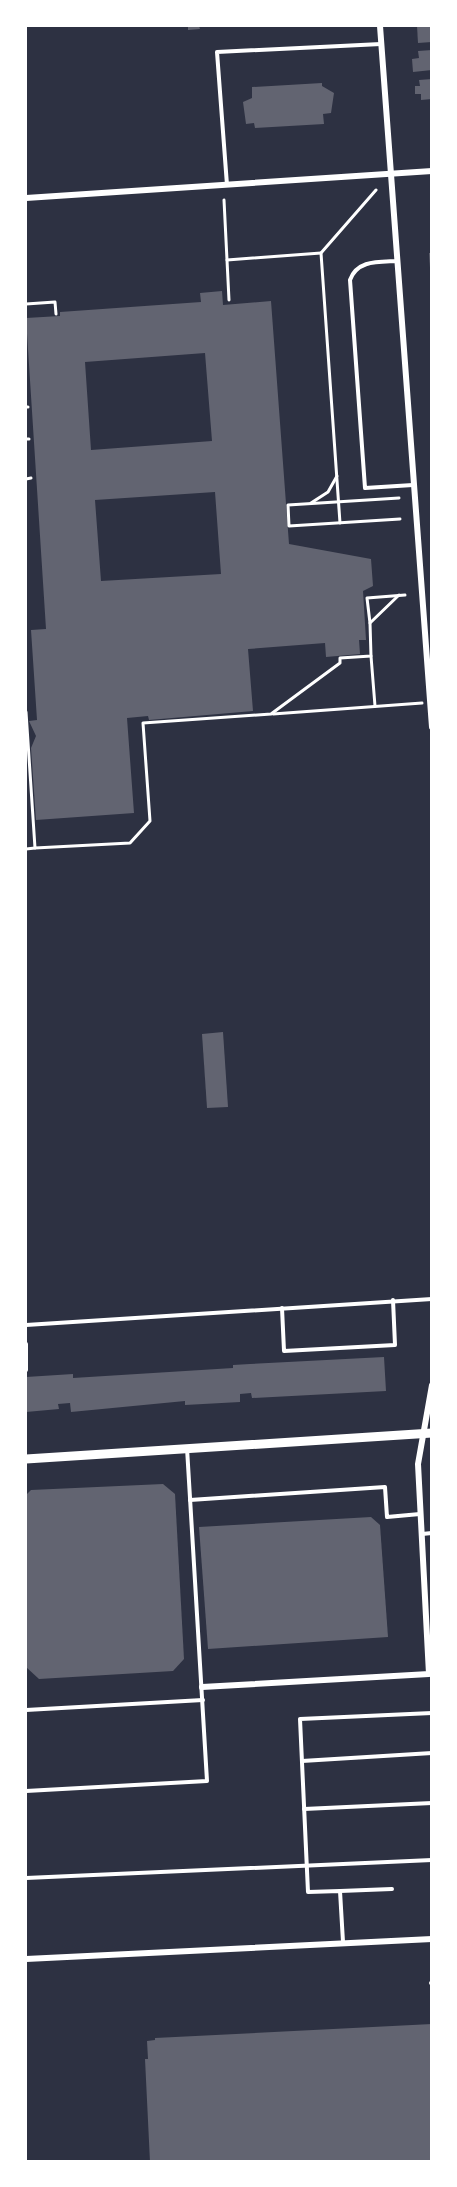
<svg xmlns="http://www.w3.org/2000/svg" width="457" height="2187" font-family="'Playfair Display',serif">
<style>
.building{fill:#626471;fill-rule:evenodd}
.lines{fill:none;stroke-linecap:round;stroke-linejoin:round}
.path{stroke:#fff;stroke-width:3}
.service{stroke:#fff;stroke-width:4}
.minor{stroke:#fff;stroke-width:6}
.tertiary{stroke:#fff;stroke-width:9}
</style>
<rect width="100%" height="100%" fill="#2d3142"/>
<!-- building -->
<g class="building">
<path d="M188 26H199L200 29 188 30Z"/>
<path d="M417 26H432V42L418 43Z"/>
<path d="M432 50V70L413 72 412 59 419 58 418 51Z"/>
<path d="M432 79V99L421 100V94H415V86H420L419 80Z"/>
<path d="M322 83V86L334 93 331 113 323 114 324 124 255 128 254 123 246 124 243 102 252 98V87Z"/>
<path d="M429 253H432V268H430Z"/>
<path d="M222 291 223 305 271 301 289 544 371 559 373 586 363 591 366 640H359L360 654 326 657 325 643 248 649 253 711 149 720 148 716 127 718 134 813 36 820 31 748 36 736 29 721 37 720 31 630 46 629 26 318 60 316V312L201 302 200 293ZM205 353 212 441 91 450 85 362ZM215 492 221 574 101 581 95 500Z"/>
<path d="M223 1032 228 1107 207 1108 202 1034Z"/>
<path d="M384 1357 386 1391 252 1398 251 1393 240 1394V1402L185 1405V1401L71 1412 70 1403 58 1404 59 1409 26 1412V1377L73 1374V1378L233 1368V1365L250 1364Z"/>
<path d="M163 1484 175 1494 184 1659 173 1671 39 1679 26 1667V1495L31 1490Z"/>
<path d="M371 1517 380 1525 388 1637 208 1649 199 1527Z"/>
<path d="M432 2024V2162H150L145 2059H148L147 2041 155 2040V2038Z"/>
</g>
<g class="lines">
<!-- path -->
<g class="path">
<path d="M224 200 229 300"/>
<path d="M227 260 321 253"/>
<path d="M26 304 55 302 56 314"/>
<path d="M26 407H28"/>
<path d="M26 439H29"/>
<path d="M26 479 31 478"/>
<path d="M399 498 288 505 289 526 400 519"/>
<path d="M311 503 328 492 337 476"/>
<path d="M340 523 321 253 376 190"/>
<path d="M370 623 367 598 405 595"/>
<path d="M371 656 375 706"/>
<path d="M26 712 35 848 130 843 150 821 143 723 271 714 340 663V658L371 656 370 623 399 595"/>
<path d="M273 714 422 703"/>
<path d="M26 849 35 848"/>
</g>
<!-- service -->
<g class="service">
<path d="M227 185 217 52 381 44"/>
<path d="M397 261C378 262 357 260 350 280L365 488 413 485"/>
<path d="M282 1308 284 1351 395 1345 393 1300"/>
<path d="M26 1325 432 1299"/>
<path d="M26 1344V1370"/>
<path d="M190 1500 385 1487 387 1517 420 1514"/>
<path d="M422 1534 432 1533"/>
<path d="M26 1710 203 1700"/>
<path d="M302 1761 432 1753"/>
<path d="M26 1791 207 1781 187 1448"/>
<path d="M304 1809 432 1803"/>
<path d="M26 1878 432 1860"/>
<path d="M340 1891 392 1889"/>
<path d="M343 1942 340 1891 308 1892 300 1719 432 1713"/>
<path d="M431 1983H432"/>
</g>
<!-- minor -->
<g class="minor">
<path d="M380 26 432 727"/>
<path d="M26 198 432 171"/>
<path d="M202 1687 429 1674 418 1464 432 1385"/>
<path d="M26 1959 432 1939"/>
</g>
<!-- tertiary -->
<path class="tertiary" d="M26 1459 432 1433"/>
</g>
<!-- border -->
<rect width="457" height="2187" fill="none" stroke="#ffffff" stroke-width="54"/>
</svg>
